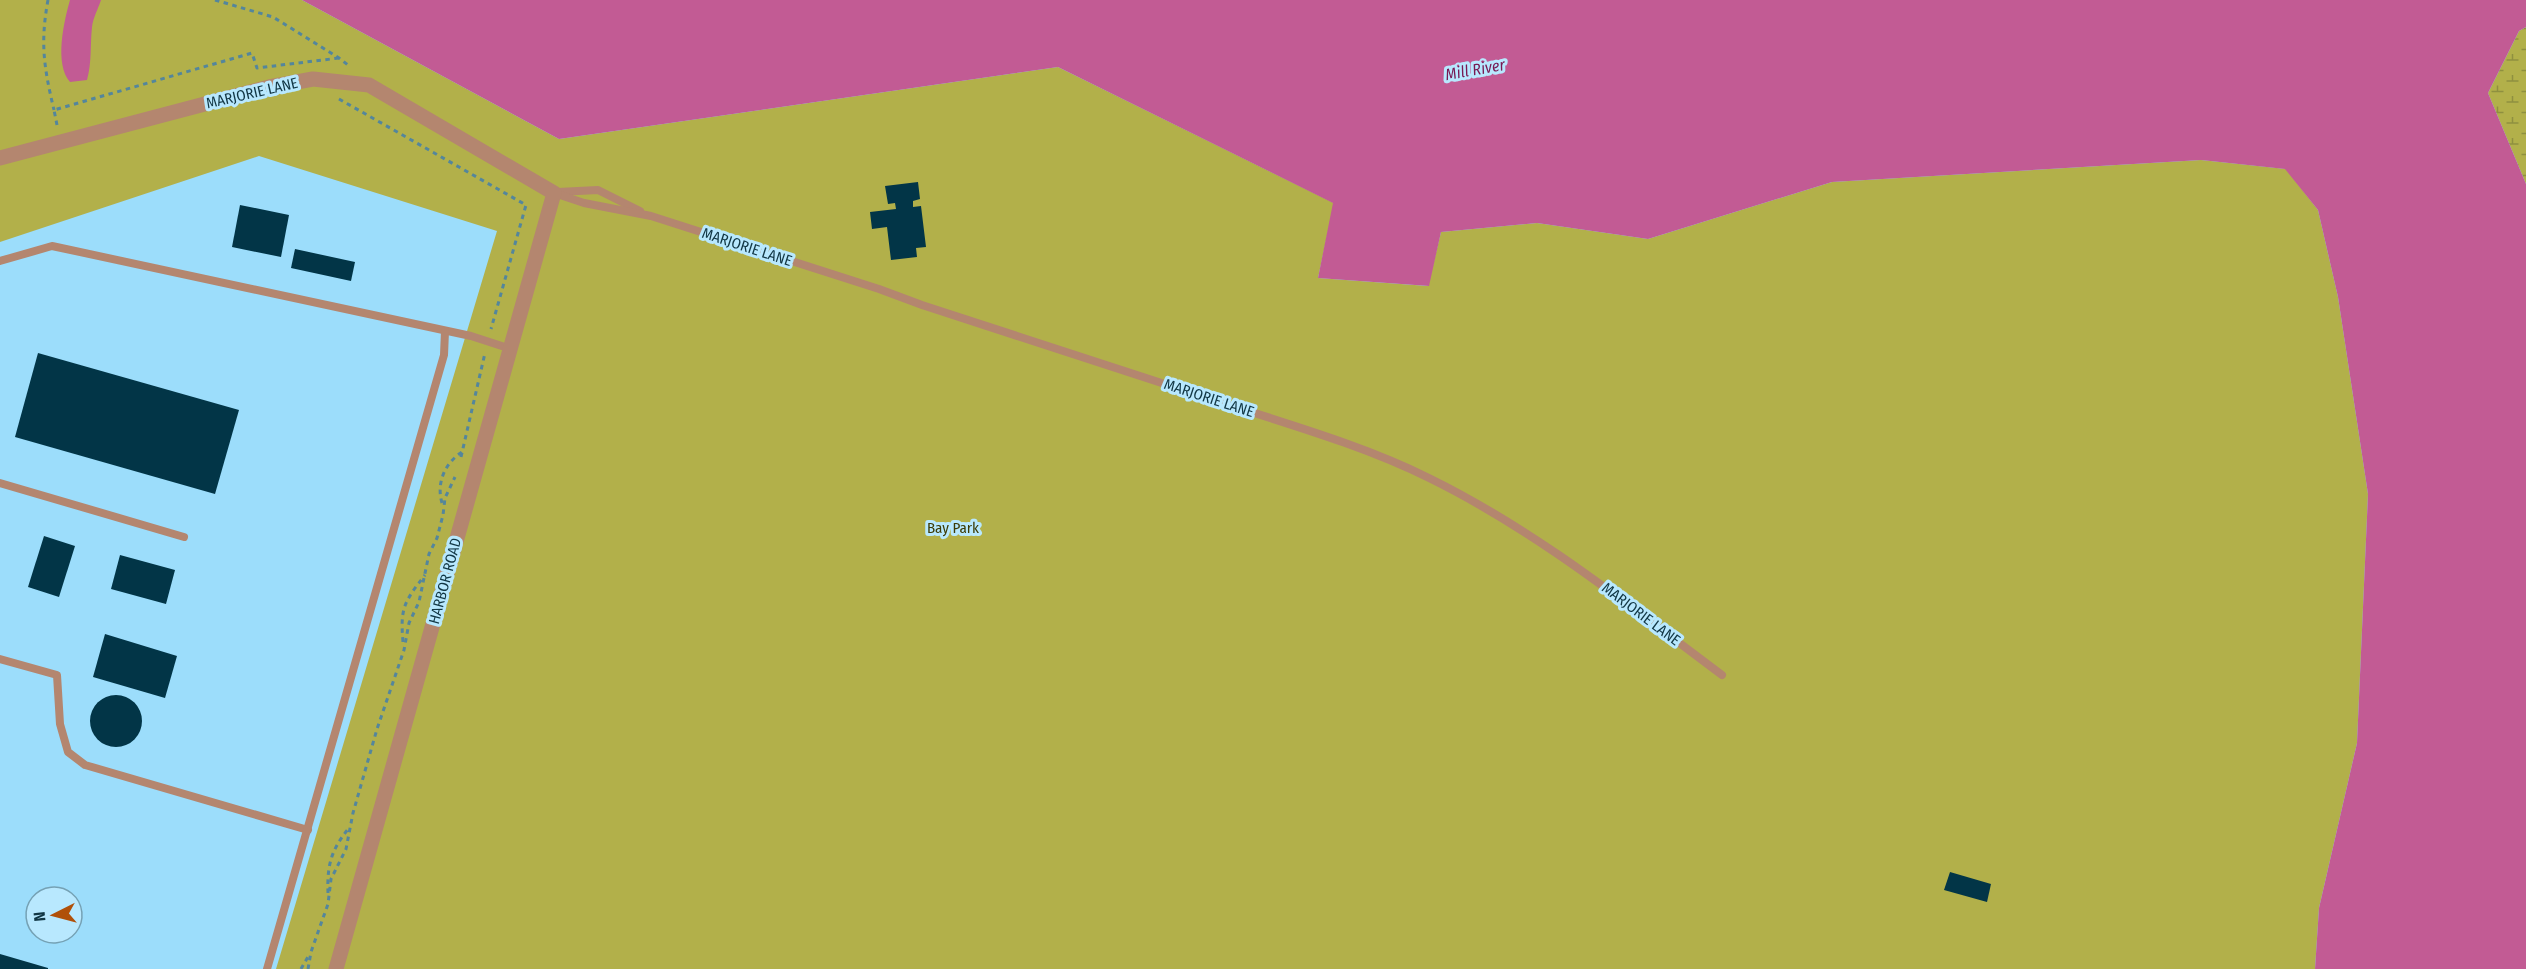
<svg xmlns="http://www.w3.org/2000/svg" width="2526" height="969" font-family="'Fira Sans Condensed',sans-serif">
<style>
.wetland{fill:url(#wetland-marsh)}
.park{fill:#b2b04a}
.water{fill:#c25b94}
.building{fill:#023547}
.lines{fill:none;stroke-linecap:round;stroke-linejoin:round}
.path{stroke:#54869c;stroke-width:3;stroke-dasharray:4.5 4.5;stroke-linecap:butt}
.service{stroke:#b4866f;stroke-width:8}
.minor{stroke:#b4866f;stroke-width:15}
.labels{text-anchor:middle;stroke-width:6;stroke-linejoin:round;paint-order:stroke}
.street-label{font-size:15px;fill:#113644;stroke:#b8e8fe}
.park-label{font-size:15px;fill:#3c3b05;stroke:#b8e8fe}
.water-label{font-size:16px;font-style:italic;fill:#781953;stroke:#b8e8fe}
</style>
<defs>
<pattern id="wetland-marsh" width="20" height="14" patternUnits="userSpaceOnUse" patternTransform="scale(1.5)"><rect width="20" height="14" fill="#b2b04a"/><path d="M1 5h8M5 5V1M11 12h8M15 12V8" fill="none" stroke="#8f903f"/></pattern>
</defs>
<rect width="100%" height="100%" fill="#9cddfb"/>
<!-- wetland -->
<path class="wetland" d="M2526 27V184L2488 93 2519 31Z"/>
<!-- park -->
<path class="park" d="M0 0H302L559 139 1058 67 1334 203 1318 278 1428 286 1441 232 1537 223 1648 239 1832 182 2201 160 2286 169 2318 210 2338 297 2368 494 2357 743 2319 908 2315 969H276L497 231 259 156 0 242Z"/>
<!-- water -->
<g class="water">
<path d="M70 0H101C98 9 93 18 92 27 90 46 92 62 87 80L70 82C54 64 64 21 70 0Z"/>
<path d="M302 0H2526V27L2519 31 2488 93 2526 184V969H2315L2319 908 2357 743 2368 494 2338 297 2318 210 2285 169 2201 160 1832 182 1648 239 1537 223 1441 232 1429 286 1318 278 1333 203 1058 67 559 139Z"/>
</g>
<!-- building -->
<g class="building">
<path d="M918 182 920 199 913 201V207L921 206 926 247 916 248 917 257 891 260 887 227 872 229 870 212 896 209 895 203 888 204 885 186Z"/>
<path d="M240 205 289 215 281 257 232 247Z"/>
<path d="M295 249 355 262 351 281 291 268Z"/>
<path d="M38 353 239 410 215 494 15 437Z"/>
<path d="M44 536 75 546 59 597 28 587Z"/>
<path d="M120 555 175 570 166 604 111 589Z"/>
<path d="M105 634 177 656 165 698 93 677Z"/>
<circle cx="116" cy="721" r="26"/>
<path d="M1950 872 1991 884 1987 902 1944 890Z"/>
<path d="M0 954 48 968V969H0Z"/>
</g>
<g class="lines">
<!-- path -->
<g class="path">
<path d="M48 0C40 43 44 68 54 110"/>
<path d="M215 0 273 17 339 58 348 65"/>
<path d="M339 99 526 205 491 329"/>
<path d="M57 125 54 110 252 53 257 68 339 58"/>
<path d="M461 457 485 353"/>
<path d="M442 503C436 483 445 463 462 452"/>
<path d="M403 642C400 608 404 602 425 575"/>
<path d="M328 893C327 865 331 850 349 828"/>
<path d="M301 969 309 955"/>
<path d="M308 969 311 952 328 904 331 879 346 849 353 813 377 729 404 650 409 623 419 602 429 554 437 538 443 515 445 498 455 477"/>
</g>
<!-- service -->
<g class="service">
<path d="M558 192 598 190 640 211"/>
<path d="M554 193 584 203 651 216 879 289 922 305C1022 337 1121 370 1220 402 1288 424 1365 446 1429 478 1535 530 1627 604 1722 675"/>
<path d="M0 261 52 246 471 336 508 348"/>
<path d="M0 483 184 537"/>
<path d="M0 659 57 675 60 724 68 752 85 765 308 830"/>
<path d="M267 969 444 355 445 331"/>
</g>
<!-- minor -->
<path class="minor" d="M0 158 269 87 313 79 369 85 554 193 336 969"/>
</g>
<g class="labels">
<!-- street labels -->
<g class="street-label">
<text transform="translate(252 93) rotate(-13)" y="5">MARJORIE LANE</text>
<text transform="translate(747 247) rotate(18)" y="5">MARJORIE LANE</text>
<text transform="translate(1209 398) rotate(18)" y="5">MARJORIE LANE</text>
<text transform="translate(445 581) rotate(-75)" y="5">HARBOR ROAD</text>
<text transform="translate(1641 614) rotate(37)" y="5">MARJORIE LANE</text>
</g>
<!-- park labels -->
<g class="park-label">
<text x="953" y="533">Bay Park</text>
</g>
<!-- water labels -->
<g class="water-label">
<text transform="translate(1475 69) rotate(-10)" y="6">Mill River</text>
</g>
</g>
<!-- north arrow -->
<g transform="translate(54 915) rotate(264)"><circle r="28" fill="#b8e8fe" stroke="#75a1b4" stroke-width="1.5"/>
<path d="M0-4.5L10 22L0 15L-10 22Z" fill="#b05009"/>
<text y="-9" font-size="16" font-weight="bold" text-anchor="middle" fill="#113644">N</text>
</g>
</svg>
